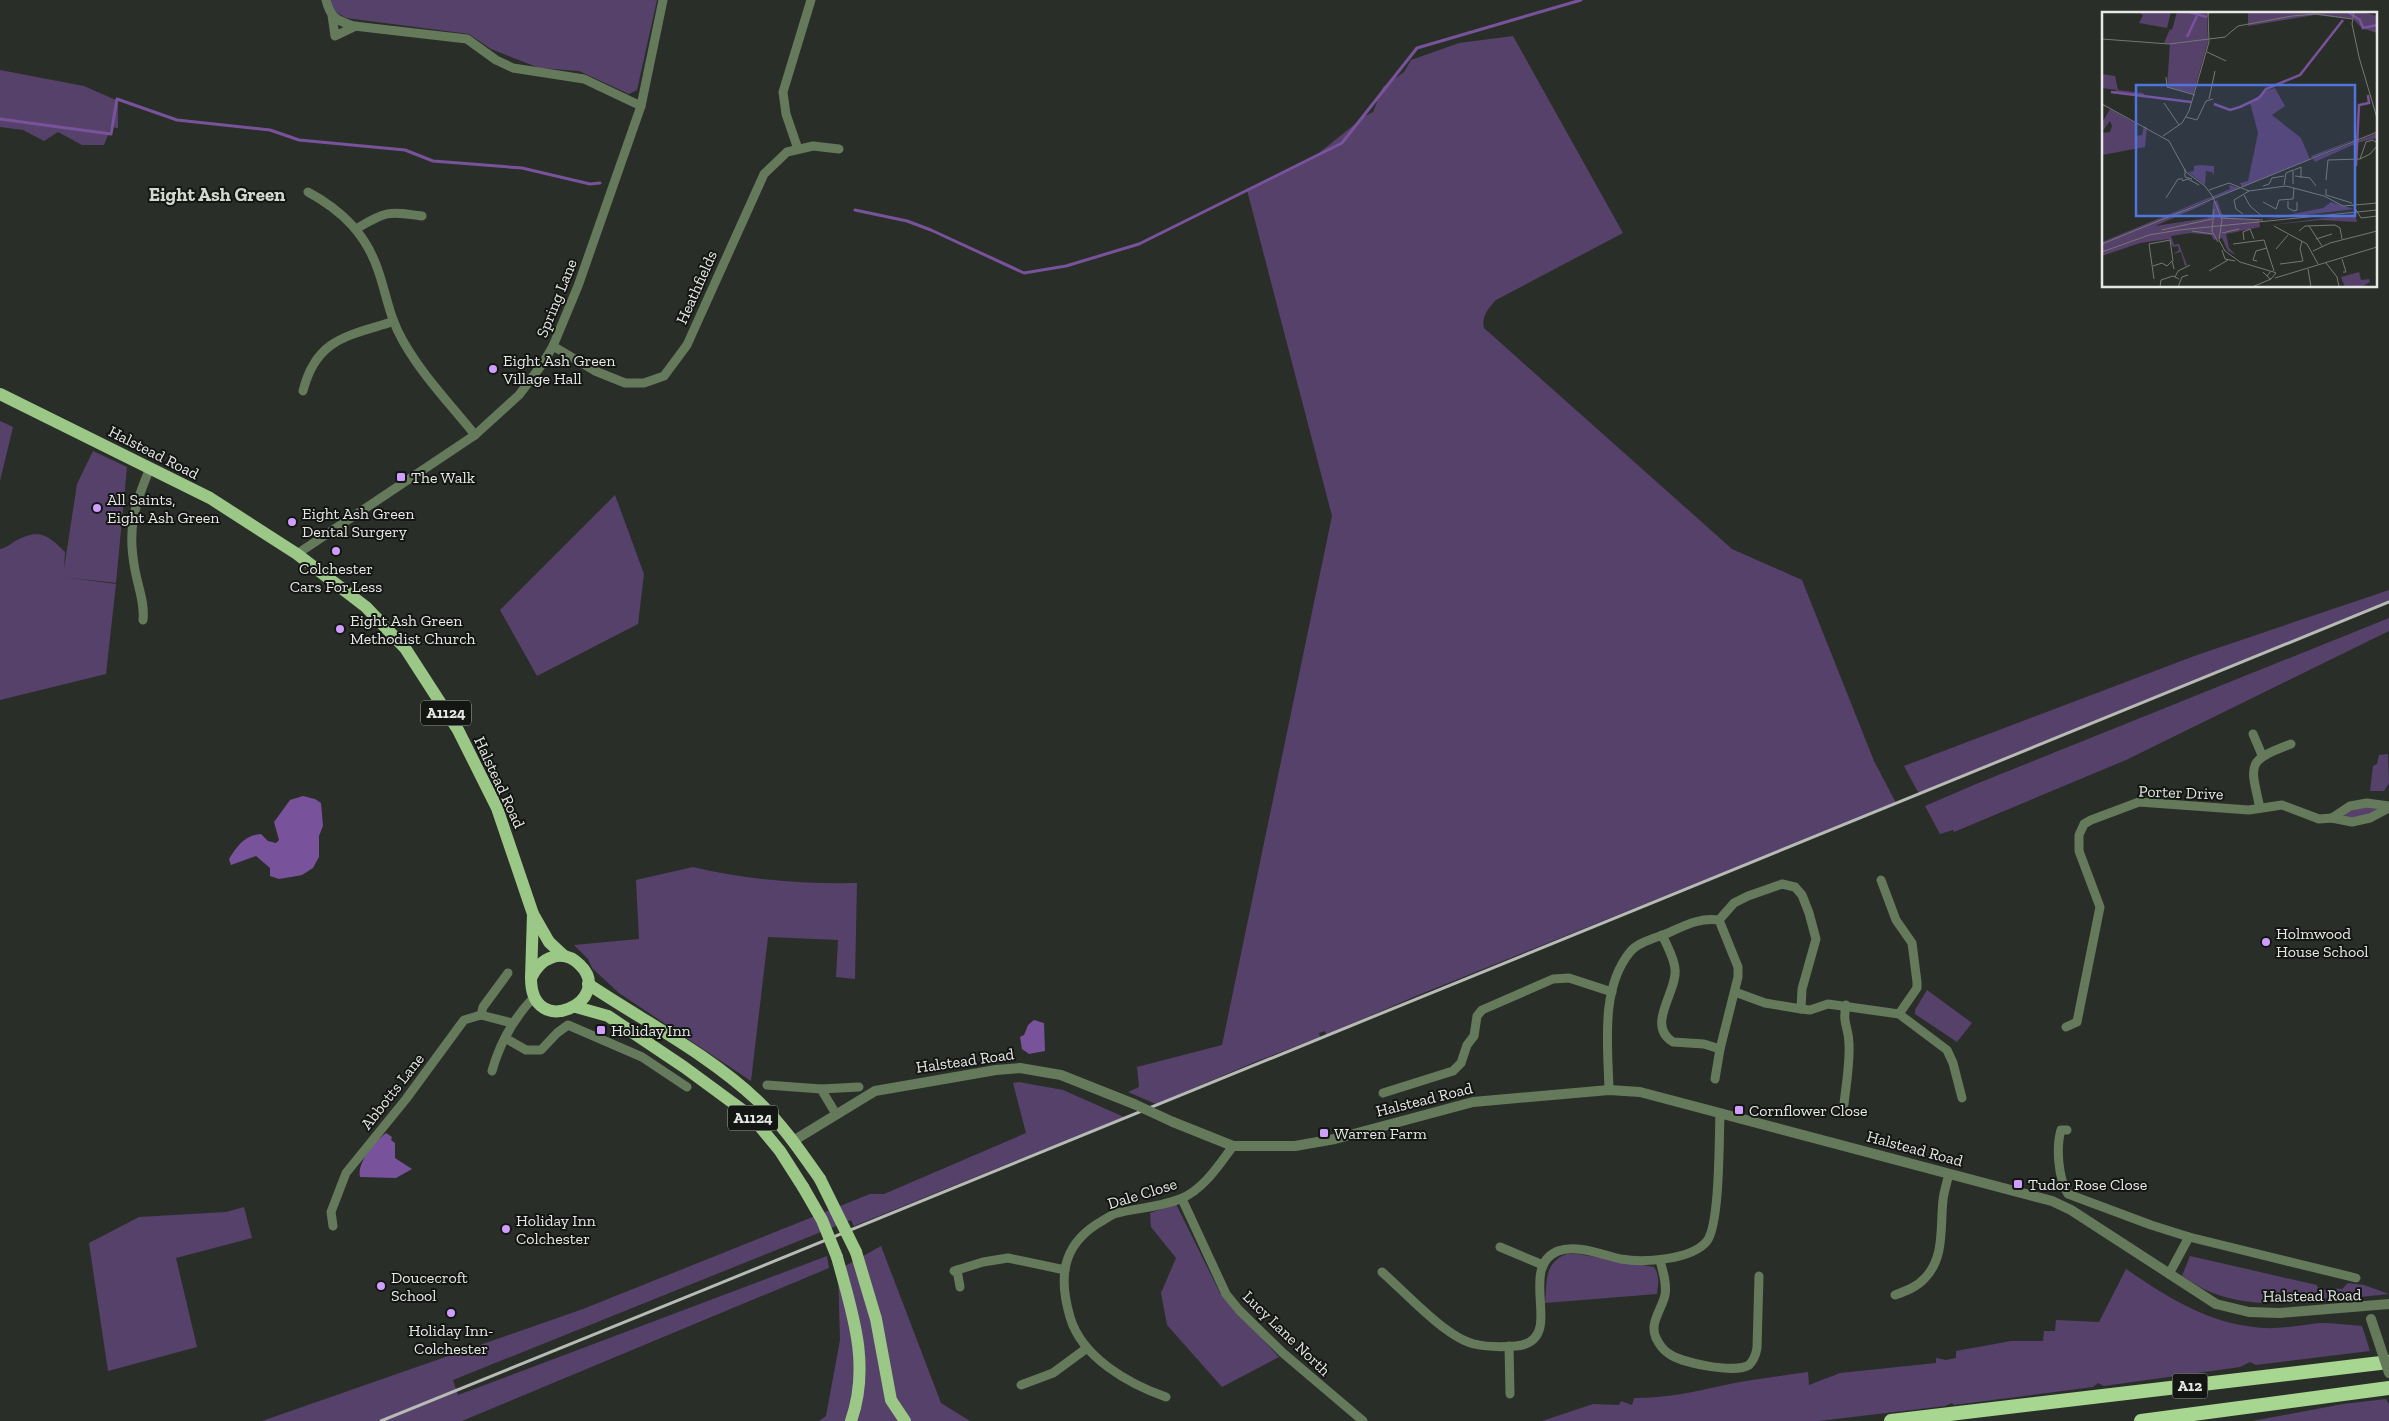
<svg xmlns="http://www.w3.org/2000/svg" width="2389" height="1421" font-family="'Zilla Slab',serif">
<style>
.green{fill:#56416b}
.water{fill:#78529a}
.lines{fill:none;stroke-linecap:round;stroke-linejoin:round}
.stream{stroke:#78529a;stroke-width:3}
.minor{stroke:#657a5b;stroke-width:9}
.tertiary{stroke:#657a5b;stroke-width:10}
.primary{stroke:#9bc787;stroke-width:12}
.trunk{stroke:#a6d690;stroke-width:14}
.rail{stroke:#b7bbb6;stroke-width:3}
.tertiary-bridge{stroke:#657a5b;stroke-width:10}
.primary-bridge{stroke:#9bc787;stroke-width:12}
.poi-dot{fill:#cf9eff;stroke:#141613;stroke-width:2}
.labels{text-anchor:middle;stroke-width:4;stroke-linejoin:round;paint-order:stroke}
.shield{fill:#141613;stroke:#a6a9a5;stroke-width:1}
.shield-label{font-size:15px;font-weight:bold;fill:#e5e8e4}
.street-label{font-size:16px;fill:#e5e8e4;stroke:#141613}
.poi-label{font-size:16px;fill:#e5e8e4;stroke:#141613;text-anchor:start}
.quarter-label{font-size:19px;font-weight:bold;fill:#d2d7cf;stroke:#141613}
.inset-river{fill:none;stroke:#78529a;stroke-width:2.5}
.inset-road{fill:none;stroke:#757873;stroke-width:1}
.view{fill:#4f74db;fill-opacity:0.15;stroke:#4f74db;stroke-width:2.5}
.inset-edge{fill:none;stroke:#e5e8e4;stroke-width:2.5}
</style>
<rect width="100%" height="100%" fill="#2a2e28"/>
<!-- green -->
<g class="green">
<path d="M329 0H657L637 90 629 94 579 71 539 68 491 49 469 34 346 18 331 9Z"/>
<path d="M1513 36 1623 233 1496 300C1489 308 1481 316 1484 328L1732 549 1802 580 1874 761 1896 803 1416 996 1326 1035 1325 1031 1319 1033 1320 1037 1255 1062 1156 1104 1128 1092 1139 1087 1137 1067 1222 1045 1332 516 1247 190 1314 157 1365 116 1373 112 1383 87 1404 72 1411 60 1459 43Z"/>
<path d="M0 70 84 86 118 101V128L111 127 104 145H82L58 132 44 141 23 130 0 127Z"/>
<path d="M0 421 13 427 0 481Z"/>
<path d="M93 451 127 467 116 583 63 577 116 584 106 674 0 700V549C7 548 11 543 17 540 40 528 49 536 65 552L64 569 77 484Z"/>
<path d="M615 495 644 574 638 624 537 676 500 610Z"/>
<path d="M2389 590V603L1919 794 1904 766 2197 655Z"/>
<path d="M2389 618V631L2126 760 1954 832 1953 830 1940 834 1925 806 1976 784Z"/>
<path d="M2388 754 2389 783 2384 791H2370L2373 766 2377 764 2379 755Z"/>
<path d="M2368 805 2378 809C2368 818 2356 820 2344 816L2353 807Z"/>
<path d="M693 867C747 880 801 884 857 883L855 979 836 977 838 940 768 937 751 1081 619 993 592 968 588 959 574 945 639 939 636 880Z"/>
<path d="M1927 990 1972 1023 1957 1042 1915 1014V1010Z"/>
<path d="M1019 1082 1063 1090 1124 1117 854 1226 851 1220 453 1380 458 1395 827 1256 829 1268 462 1421H262L583 1309 870 1194H884L1026 1133 1013 1083Z"/>
<path d="M1176 1204 1220 1293 1279 1357 1222 1387 1167 1325 1161 1293 1176 1258 1151 1227 1150 1213Z"/>
<path d="M244 1207 252 1238 176 1258 197 1347 108 1371 89 1243 139 1217 226 1212Z"/>
<path d="M881 1246 941 1403 970 1421H819L826 1416 840 1340 838 1270Z"/>
<path d="M1567 1254H1578L1654 1267C1660 1275 1658 1285 1657 1294L1545 1303C1547 1282 1544 1262 1567 1254Z"/>
<path d="M2190 1256 2317 1285V1287L2326 1290 2328 1288 2342 1289 2348 1283 2364 1285 2389 1294C2335 1299 2264 1313 2213 1293 2202 1289 2192 1282 2182 1276Z"/>
<path d="M2126 1269C2170 1299 2209 1324 2263 1328 2282 1329 2301 1325 2320 1323 2334 1323 2349 1325 2362 1326L2370 1351 2256 1365 2250 1362 2240 1367 2104 1386 2098 1383 2093 1387 1954 1405 1952 1403 1945 1406 1819 1421H1542L1593 1404 1619 1405 1621 1401 1632 1405 1634 1398C1668 1398 1693 1392 1725 1385 1752 1379 1781 1376 1808 1372L1809 1385 1840 1373 1936 1363V1358L1946 1360 1956 1358V1351L2011 1341H2043L2044 1331H2055L2056 1320 2099 1322Z"/>
<path d="M2386 1399 2389 1404V1421H2252L2343 1404Z"/>
</g>
<!-- water -->
<g class="water">
<path d="M303 796 315 799 321 803 323 826 319 836V857L313 868 302 875 291 877 279 879 270 876V868L256 856 231 865 229 859C237 846 245 835 261 834L268 841 276 843 279 840 274 822 290 800Z"/>
<path d="M1034 1020 1044 1023 1045 1051 1029 1054 1022 1049 1020 1037 1024 1035 1028 1025Z"/>
<path d="M386 1133 392 1137 391 1140 395 1143V1158L412 1169 396 1178 360 1177C357 1161 375 1142 386 1133Z"/>
</g>
<g class="lines">
<!-- stream -->
<g class="stream">
<path d="M0 119 111 134 117 99 177 120 270 130 299 140 405 150 433 161 522 168 590 184 600 183"/>
<path d="M855 210 907 221 931 230 1024 273 1066 266 1139 244 1342 143 1417 48 1581 0"/>
</g>
<!-- minor -->
<g class="minor">
<path d="M326 0C330 17 337 21 354 26L467 39 496 60 513 68 584 79 641 106"/>
<path d="M332 15 335 36 356 26"/>
<path d="M798 149 786 114 783 92 811 0"/>
<path d="M308 192C343 211 367 235 379 273 387 297 390 319 403 341 422 375 451 405 475 435"/>
<path d="M356 229C386 211 388 211 422 216"/>
<path d="M553 346 595 371 625 383H644L664 376 687 345 764 174 787 152 813 146 839 149"/>
<path d="M303 391C316 339 347 336 392 322"/>
<path d="M297 554 475 435 519 395 543 363 553 346 578 286 641 106 663 0"/>
<path d="M143 620C145 603 138 587 135 570 127 529 134 506 150 468"/>
<path d="M2253 734 2262 755"/>
<path d="M2260 808C2250 763 2246 761 2291 744"/>
<path d="M2332 818 2350 806 2367 803 2389 806"/>
<path d="M1881 880 1896 920 1912 943 1917 982V988L1899 1014"/>
<path d="M1719 920 1734 903 1748 896 1782 884 1795 887 1802 895 1809 913 1816 939 1802 989 1801 1009"/>
<path d="M1662 935C1667 945 1674 958 1675 969 1678 991 1645 1025 1673 1042L1704 1044 1720 1049"/>
<path d="M1735 992 1765 1003 1801 1009 1810 1010 1828 1004 1899 1014 1947 1050 1953 1063 1962 1098"/>
<path d="M481 1015 483 1007 508 973"/>
<path d="M2066 1027 2077 1022 2100 907 2079 851V835L2084 824 2091 820 2139 802 2249 810 2282 805 2319 819 2332 818 2352 822 2370 818 2389 808"/>
<path d="M505 1038 526 1050H541L557 1033 568 1025 642 1057 687 1087"/>
<path d="M492 1071C500 1042 513 1019 534 997"/>
<path d="M767 1085 821 1089 836 1114"/>
<path d="M821 1089 859 1087"/>
<path d="M1609 1090C1608 1046 1600 989 1630 952 1638 942 1656 938 1668 933 1684 926 1700 917 1719 920L1738 967V977L1720 1049 1715 1079"/>
<path d="M1383 1093 1453 1071 1461 1063 1467 1045 1474 1036 1477 1016 1482 1010 1553 979 1569 978 1612 992"/>
<path d="M1844 1104C1846 1085 1850 1064 1849 1044 1849 1027 1842 1025 1846 1005"/>
<path d="M2067 1130H2061C2056 1147 2058 1178 2068 1194L2151 1225 2189 1237 2356 1278"/>
<path d="M1182 1199 1226 1294 1239 1310 1283 1353 1363 1421"/>
<path d="M333 1226 331 1212 346 1173 406 1099 464 1020 481 1015 512 1023"/>
<path d="M1500 1247 1543 1265"/>
<path d="M1660 1261C1663 1271 1667 1284 1665 1295 1662 1309 1649 1323 1656 1338 1659 1344 1663 1350 1668 1353 1680 1363 1736 1374 1749 1365 1754 1360 1756 1354 1757 1348L1759 1276"/>
<path d="M957 1270 960 1287"/>
<path d="M954 1271 983 1262 1008 1258 1065 1270"/>
<path d="M1382 1272C1405 1292 1445 1337 1474 1344 1487 1347 1503 1347 1516 1346 1528 1345 1537 1340 1540 1327 1545 1304 1528 1263 1558 1251 1576 1244 1603 1255 1621 1259 1643 1263 1692 1260 1707 1241 1720 1224 1719 1138 1720 1113"/>
<path d="M2169 1274 2189 1237"/>
<path d="M1895 1295C1906 1291 1917 1287 1925 1278 1945 1257 1940 1227 1943 1200 1944 1191 1947 1182 1949 1174"/>
<path d="M1509 1346 1510 1394"/>
<path d="M1021 1385 1053 1373 1087 1348"/>
<path d="M1166 1397C1129 1384 1082 1358 1070 1317 1059 1279 1061 1247 1097 1224 1103 1221 1110 1215 1117 1213 1138 1208 1160 1207 1180 1199 1203 1190 1219 1165 1233 1146"/>
</g>
<!-- tertiary -->
<g class="tertiary">
<path d="M1173 1122 1233 1146H1295L1335 1139 1473 1102 1609 1090 1640 1092 2052 1201 2071 1210 2216 1304 2249 1312 2280 1313 2389 1304"/>
<path d="M793 1141 875 1091 996 1070 1020 1068 1061 1075 1134 1104"/>
</g>
<!-- primary -->
<g class="primary">
<path d="M0 394 210 498 297 554 366 607 405 648 458 730 497 808 533 914 549 942 564 956"/>
<path d="M531 978C540 958 562 947 580 965 616 1000 531 1042 531 978L533 914"/>
<path d="M588 984C645 1022 708 1054 758 1101 782 1124 801 1152 820 1179"/>
<path d="M576 1007 608 1016 684 1067 752 1117 780 1151 803 1187"/>
<path d="M856 1252 876 1319 891 1400 905 1421"/>
<path d="M837 1257C852 1312 871 1364 851 1421"/>
</g>
<!-- trunk -->
<g class="trunk">
<path d="M1891 1421 2389 1362"/>
<path d="M2141 1421 2389 1388"/>
</g>
<!-- rail -->
<path class="rail" d="M381 1421C1051 1150 1718 872 2389 602"/>
<!-- tertiary-bridge -->
<g class="tertiary-bridge">
<path d="M1134 1104 1173 1122"/>
<path d="M2371 1319 2389 1373"/>
</g>
<!-- primary-bridge -->
<g class="primary-bridge">
<path d="M820 1179 856 1252"/>
<path d="M803 1187 822 1220 837 1257"/>
</g>
</g>
<!-- markers -->
<g class="poi-dot">
<circle cx="493" cy="369" r="5"/>
<rect x="396" y="472" width="10" height="10" rx="2.5"/>
<circle cx="97" cy="508" r="5"/>
<circle cx="292" cy="522" r="5"/>
<circle cx="336" cy="551" r="5"/>
<circle cx="340" cy="629" r="5"/>
<circle cx="2266" cy="942" r="5"/>
<rect x="596" y="1025" width="10" height="10" rx="2.5"/>
<rect x="1734" y="1105" width="10" height="10" rx="2.5"/>
<rect x="1319" y="1128" width="10" height="10" rx="2.5"/>
<rect x="2013" y="1179" width="10" height="10" rx="2.5"/>
<circle cx="506" cy="1229" r="5"/>
<circle cx="381" cy="1286" r="5"/>
<circle cx="451" cy="1313" r="5"/>
</g>
<g class="labels">
<!-- shield labels -->
<g class="shield">
<rect x="421" y="700.5" width="50" height="25" rx="4"/>
<rect x="728" y="1105.5" width="50" height="25" rx="4"/>
<rect x="2172.5" y="1373.5" width="35" height="25" rx="4"/>
</g>
<g class="shield-label">
<text x="446" y="718">A1124</text>
<text x="753" y="1123">A1124</text>
<text x="2190" y="1391">A12</text>
</g>
<!-- street labels -->
<g class="street-label">
<text transform="translate(696 287) rotate(-66)" y="6">Heathfields</text>
<text transform="translate(556 298) rotate(-68)" y="6">Spring Lane</text>
<text transform="translate(154 452) rotate(27)" y="6">Halstead Road</text>
<text transform="translate(500 782) rotate(65)" y="6">Halstead Road</text>
<text transform="translate(2181 792) rotate(2)" y="6">Porter Drive</text>
<text transform="translate(965 1060) rotate(-8)" y="6">Halstead Road</text>
<text transform="translate(392 1091) rotate(-52)" y="6">Abbotts Lane</text>
<text transform="translate(1424 1099) rotate(-14)" y="6">Halstead Road</text>
<text transform="translate(1915 1148) rotate(15)" y="6">Halstead Road</text>
<text transform="translate(1142 1193) rotate(-17)" y="6">Dale Close</text>
<text transform="translate(2312 1295) rotate(-1)" y="6">Halstead Road</text>
<text transform="translate(1287 1333) rotate(44)" y="6">Lucy Lane North</text>
</g>
<!-- poi labels -->
<g class="poi-label">
<text x="503" y="366">Eight Ash Green<tspan x="503" dy="18">Village Hall</tspan></text>
<text x="411" y="483">The Walk</text>
<text x="107" y="505">All Saints,<tspan x="107" dy="18">Eight Ash Green</tspan></text>
<text x="302" y="519">Eight Ash Green<tspan x="302" dy="18">Dental Surgery</tspan></text>
<text x="336" y="574" text-anchor="middle">Colchester<tspan x="336" dy="18">Cars For Less</tspan></text>
<text x="350" y="626">Eight Ash Green<tspan x="350" dy="18">Methodist Church</tspan></text>
<text x="2276" y="939">Holmwood<tspan x="2276" dy="18">House School</tspan></text>
<text x="611" y="1036">Holiday Inn</text>
<text x="1749" y="1116">Cornflower Close</text>
<text x="1334" y="1139">Warren Farm</text>
<text x="2028" y="1190">Tudor Rose Close</text>
<text x="516" y="1226">Holiday Inn<tspan x="516" dy="18">Colchester</tspan></text>
<text x="391" y="1283">Doucecroft<tspan x="391" dy="18">School</tspan></text>
<text x="451" y="1336" text-anchor="middle">Holiday Inn-<tspan x="451" dy="18">Colchester</tspan></text>
</g>
<!-- quarter labels -->
<g class="quarter-label">
<text x="217" y="201">Eight Ash Green</text>
</g>
</g>
<!-- overview -->
<g transform="translate(2102 12)">
<rect width="275" height="275" fill="#2a2e28"/>
<path d="M36 0H69L65 16 37 11 41 3ZM75 0H109L105 5 106 30 91 82 65 75 68 32 62 31 68 17 70 18ZM146 0H260L275 4V21L260 16 251 7 213 3 146 14ZM0 62 13 64 16 78 41 81 44 85 10 81 15 78 0 76ZM173 76 183 94 170 103 199 126 208 147 140 175 138 171 146 169 156 121 148 91 163 79ZM8 97 35 112 33 124 40 123 42 114 45 116 43 135 0 143V121L8 120 10 114 8 109 0 120V111ZM275 118 210 146 209 144 256 126ZM275 121V126L255 131 213 150 211 147ZM97 153 112 154V163L110 160 104 159 103 173 86 160 92 159V154ZM127 173 137 176 75 200 110 189 53 214 105 206 110 203 111 190 115 188 120 202 127 206 157 207 158 215 124 222 127 236 134 243 126 239 120 226 112 228 109 223 89 221 69 224 72 233 77 232 85 253 83 254 79 240 71 242 77 238 76 234 71 235 67 227 38 231 0 244V230L128 177ZM229 190 252 197 160 208 221 196ZM253 202 255 210 218 208 161 214ZM257 260 259 268 267 267 268 270 259 275H243L239 265Z" fill="#56416b"/>
<path class="inset-river" d="M87 0 105 5M246 0 258 8 261 16 275 13M85 25 95 4M9 80 89 90M112 92 128 98 138 95 157 86 164 77 198 63 241 8M254 154 257 93 267 91 266 83"/>
<path class="inset-road" d="M252 0 250 12 257 45 275 106M0 27 67 32 123 25 136 14 190 4 214 2 250 7M105 40 124 49M64 65 65 75 93 83M107 87 113 59M62 91 77 113M0 92 67 129 84 160 103 174 111 185 120 208 117 228 123 239 138 250 168 259M84 105 95 108 104 89 111 87M61 124 80 111 87 99 107 30 106 0M258 147 264 130 271 128 275 131M83 157V165L90 167M192 158 199 155V166M193 164 208 166 214 174M224 168 226 148 258 147 268 142 275 134M80 169 86 167 97 173M182 173 184 161 191 158V172M161 174 167 172 170 166 182 164M224 177V183L250 191M107 178 127 171 147 179 184 174 222 184 241 194 275 191M142 183 148 194 161 205M64 186 76 167H81M186 189V196L192 199 195 198V190M161 190 174 197 177 188 191 187 192 176M251 193 259 206 275 204M112 197 110 219 116 230M141 202 134 197 132 188 147 179M119 206 161 208M172 214 205 232 216 252M207 214 220 234M60 218 110 207M90 219 111 222M197 219 203 214 233 213 238 216 240 227M120 221 137 217M214 227 230 222M142 228 141 220 148 217 152 227M0 232 275 120M131 232 162 228 172 259M174 237 186 223M120 238 123 247 133 249M211 239 228 231 275 219M0 240 47 223 77 218 275 198M240 247 244 260H241M155 249 151 248 154 239 165 236M224 251 235 265 237 275M178 252 201 249 198 237 200 229M51 254 60 251 65 254 70 249 72 257M206 257 209 275M107 259 126 248M161 260 167 266 169 267 174 261 169 259 165 264M73 265 76 259 88 253M173 266 275 235M52 267 47 232 68 228 71 249M58 275 59 268 71 264 77 267M76 275 80 265 86 263M150 275 169 267"/>
<path class="view" d="M34 73H253V204H34Z"/>
<rect width="275" height="275" class="inset-edge"/>
</g>
</svg>
